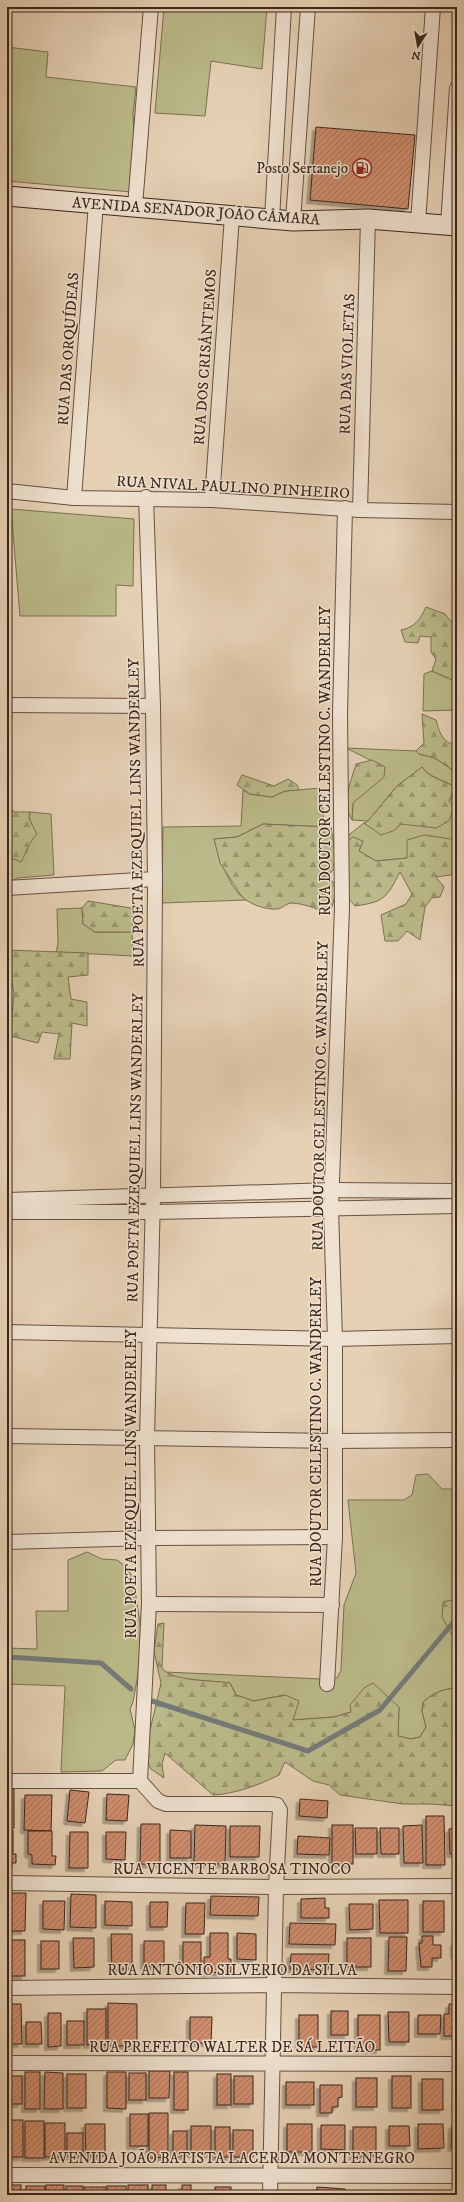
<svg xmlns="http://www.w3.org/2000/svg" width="464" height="2202" font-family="'IM FELL DW Pica',serif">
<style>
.green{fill:#bbba8a;stroke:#7b7052}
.forest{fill:url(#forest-firs);stroke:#7b7052}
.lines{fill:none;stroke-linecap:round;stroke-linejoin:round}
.stream{stroke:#747b79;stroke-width:5}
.building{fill:url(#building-hatch);stroke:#3b251b;filter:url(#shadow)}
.street-casing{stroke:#665042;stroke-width:16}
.secondary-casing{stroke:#3b251b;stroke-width:21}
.street{stroke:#efe1cf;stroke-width:14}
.secondary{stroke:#efe1cf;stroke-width:19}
.labels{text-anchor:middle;stroke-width:3;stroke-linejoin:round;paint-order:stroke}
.poi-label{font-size:15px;fill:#3b251b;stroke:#efe1cf;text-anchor:end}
.street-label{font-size:15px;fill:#3b251b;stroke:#efe1cf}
</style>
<defs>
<pattern id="forest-firs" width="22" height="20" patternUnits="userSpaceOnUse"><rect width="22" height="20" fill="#bbba8a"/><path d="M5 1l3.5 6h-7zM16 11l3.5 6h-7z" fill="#999770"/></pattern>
<pattern id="building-hatch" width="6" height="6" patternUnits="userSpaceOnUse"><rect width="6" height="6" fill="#d08d6e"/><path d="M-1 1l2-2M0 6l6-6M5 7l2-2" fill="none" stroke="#aa735a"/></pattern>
<filter id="shadow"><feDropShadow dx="-3.5" dy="3.5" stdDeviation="0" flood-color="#0004"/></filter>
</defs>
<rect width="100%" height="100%" fill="#e6d1b5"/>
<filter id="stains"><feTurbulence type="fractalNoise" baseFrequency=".005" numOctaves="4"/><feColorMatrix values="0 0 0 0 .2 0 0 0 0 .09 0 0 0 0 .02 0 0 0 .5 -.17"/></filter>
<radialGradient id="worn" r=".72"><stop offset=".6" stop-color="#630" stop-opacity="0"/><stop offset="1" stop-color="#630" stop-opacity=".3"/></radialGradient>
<!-- green -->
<g class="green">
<path d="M164 7H267L262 69 211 61 205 116 155 113Z"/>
<path d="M7 47 48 52 46 77 136 87 133 114 135 159 131 192 7 181Z"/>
<path d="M11 509 134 519 133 586 116 585V616H20Z"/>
<path d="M432 671 457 682V710L423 711 424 674Z"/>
<path d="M346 748 416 751 419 754 435 758 457 773V840L444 839 407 858 376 861 359 851 363 841 345 843 350 834 364 823 393 831 401 824 449 802 455 787C444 780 430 778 422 767L397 786 368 821 352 820 353 803 384 767Z"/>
<path d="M321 788 324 827 263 824 237 837 214 839C219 856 230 892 247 900L162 903 163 827 241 826 243 790 250 794 272 797 285 791Z"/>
<path d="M30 812 51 814 54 875 18 878 7 883 10 873 9 857 27 852 28 842 36 834 29 818Z"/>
<path d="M82 908 83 924 95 932H132L133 956 56 952 58 944 57 909Z"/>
<path d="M428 1474 442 1489H457V1688C442 1689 434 1693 423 1702L422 1711 426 1727 420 1737 411 1739 398 1736 399 1707 351 1712 334 1717 293 1720 285 1695 254 1701 236 1695 230 1683 174 1678 165 1672 322 1679 337 1678 341 1670 344 1605 356 1573 348 1500H404L412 1495 416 1475Z"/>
<path d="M87 1552 102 1559 117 1560 125 1566 133 1577 142 1636 138 1674 133 1702 130 1709 135 1730 133 1744 125 1760H116L102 1771 61 1772 65 1686 7 1684V1648L37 1649 36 1611H68V1560Z"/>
</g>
<!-- forest -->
<g class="forest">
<path d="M426 607 445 614 457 629V682L432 671 436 659 431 652V637L420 636 418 643 405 642 401 630C415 627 420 620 426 607Z"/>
<path d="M422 714 436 720C439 732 443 744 457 745V773L435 758 419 754 416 751 424 743Z"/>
<path d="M372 760 385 767 384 777 353 803 352 820C341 804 351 781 356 764Z"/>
<path d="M422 767C429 778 444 780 455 787L449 801 454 807 449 821 436 828 401 824 393 831 381 835 364 823 368 821 397 786Z"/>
<path d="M242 775 274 786 288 779 297 785 299 790 285 791 272 797 250 794 237 785Z"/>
<path d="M7 806 15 812H30L29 819 37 834C28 843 27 852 21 862L9 857V879H7Z"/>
<path d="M263 824 331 827 337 865 328 876 337 887 332 907 325 913C314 907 304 904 292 903 286 903 282 909 277 909 266 910 247 904 240 894L220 863 214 839 237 837Z"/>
<path d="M424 835 457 840V872L451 875 436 877 444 887 440 897 432 898 425 907 420 940 407 931 398 941H385L381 915 406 904 412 894 400 872C387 897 385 902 355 906L349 899 345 843 353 837 363 841 359 851 376 861 407 858V840Z"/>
<path d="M88 901 131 908 133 920 132 932H95L83 924 82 908Z"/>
<path d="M7 950 88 953V975L68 977 71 999 87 1002V1026L72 1023 70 1059H54L59 1034 42 1032 38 1043 10 1036 14 994 12 982 7 983Z"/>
<path d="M457 1599V1644L442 1617 443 1602Z"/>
<path d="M164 1623 162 1668C172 1682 213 1680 230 1683L236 1695 254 1701 285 1695 299 1701 293 1720 334 1717 351 1712 350 1705 364 1688 373 1683 399 1707 398 1736 411 1739 420 1737 426 1727 422 1711 423 1702C434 1693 442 1689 457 1688V1806L431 1804H403L340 1795 329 1785 313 1781 285 1762 279 1775C259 1785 235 1794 213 1795L165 1753 162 1764 164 1778 151 1769 148 1763V1739L161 1683 154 1651 158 1624Z"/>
</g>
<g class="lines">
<!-- stream -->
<g class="stream">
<path d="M7 1657 101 1663 131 1689"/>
<path d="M152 1701 308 1751 380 1710 457 1618"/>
</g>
</g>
<!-- building -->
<g class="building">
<path d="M316 127 415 135 408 209 310 200Z"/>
<rect x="7" y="1789" width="7" height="39"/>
<path d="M70 1790 89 1792 85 1823 67 1821Z"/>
<path d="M107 1794 129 1795 127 1821 106 1820Z"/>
<path d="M25 1795H52L51 1831 24 1830Z"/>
<path d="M300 1799 328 1801 327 1818 299 1816Z"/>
<path d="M426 1816H444L445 1865H426Z"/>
<path d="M141 1824H160V1865L140 1864Z"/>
<path d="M195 1825 226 1826 225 1864H194Z"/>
<rect x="332" y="1825" width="21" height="39"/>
<path d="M422 1825 423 1863H404L403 1826Z"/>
<path d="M230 1826H260L259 1857H230Z"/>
<path d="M355 1828H377V1854H356Z"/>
<path d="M380 1828H399V1854H381Z"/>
<path d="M457 1828V1854H450L449 1829Z"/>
<path d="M7 1830H13V1854H16V1863H7Z"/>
<path d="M170 1830 191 1831V1858H170Z"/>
<path d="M28 1831H52V1856H56L55 1865 32 1864V1855L28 1854Z"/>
<path d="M70 1832H88V1868H69Z"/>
<path d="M106 1832H126L125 1860 106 1859Z"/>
<path d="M298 1836 330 1838 329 1855 297 1854Z"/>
<path d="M11 1893H26L25 1931H11Z"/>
<path d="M71 1894 96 1895V1928L70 1927Z"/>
<path d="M211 1896 259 1897 258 1916 210 1915Z"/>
<path d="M325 1898V1908H329V1918H301V1899Z"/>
<path d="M379 1900H408V1933H380Z"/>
<path d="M43 1901H65L64 1930 43 1929Z"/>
<path d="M105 1901 132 1902V1926L105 1925Z"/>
<rect x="423" y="1901" width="21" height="31"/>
<path d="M150 1902H168L167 1927H150Z"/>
<path d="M186 1903H205L204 1934H185Z"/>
<path d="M349 1904H373V1929L350 1930Z"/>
<path d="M290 1923 336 1924 335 1945 289 1944Z"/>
<path d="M210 1933H228V1959H231V1972L204 1973V1957H210Z"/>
<path d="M237 1933 256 1934V1960L237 1959Z"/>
<path d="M111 1934H132V1969H112Z"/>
<path d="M422 1936H433V1945H441V1958H432V1967H421L419 1943H422Z"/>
<path d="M389 1937H407L406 1971H388Z"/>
<path d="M73 1938H94V1967L74 1968Z"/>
<rect x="347" y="1938" width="24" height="29"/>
<rect x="7" y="1940" width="18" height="36"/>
<rect x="41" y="1941" width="18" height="28"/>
<path d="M144 1941H164V1967L144 1966Z"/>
<rect x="183" y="1942" width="18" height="25"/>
<path d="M454 1942H457V1966L456 1955H454Z"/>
<path d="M291 1954H329L328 1970 290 1969Z"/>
<path d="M108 2003 137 2004V2046H108Z"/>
<path d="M7 2004H21L22 2044H7Z"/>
<path d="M449 2004H457V2036H444V2014H449Z"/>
<rect x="87" y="2009" width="19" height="36"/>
<rect x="331" y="2011" width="17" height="24"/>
<path d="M388 2012H409V2042H389Z"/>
<path d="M48 2013H61V2046L48 2047Z"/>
<rect x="299" y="2015" width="19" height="32"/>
<rect x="358" y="2015" width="22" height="35"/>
<path d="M418 2015H441L440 2034H418Z"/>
<path d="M190 2017H212L211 2043H190Z"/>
<rect x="67" y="2021" width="17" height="24"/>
<path d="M26 2022H41L42 2044H26Z"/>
<path d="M149 2071H170L169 2098H149Z"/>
<rect x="25" y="2072" width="15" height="37"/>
<path d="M45 2072 63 2073V2109H44Z"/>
<path d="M107 2072H126V2109L107 2108Z"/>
<rect x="174" y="2072" width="14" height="38"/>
<rect x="129" y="2073" width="17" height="27"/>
<rect x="67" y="2074" width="19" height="34"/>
<rect x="217" y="2074" width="14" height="31"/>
<rect x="7" y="2076" width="15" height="28"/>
<rect x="234" y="2076" width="19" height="28"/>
<rect x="392" y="2076" width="19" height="32"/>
<rect x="356" y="2078" width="21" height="29"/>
<rect x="422" y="2079" width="21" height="31"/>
<path d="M456 2080H457V2110H455Z"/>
<rect x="286" y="2082" width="28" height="23"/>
<path d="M320 2085H342V2097L338 2098V2107H332V2113H320Z"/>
<path d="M149 2113H168V2157L149 2158Z"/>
<rect x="130" y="2114" width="18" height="32"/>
<rect x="7" y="2120" width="16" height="37"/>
<rect x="25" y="2121" width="19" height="37"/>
<rect x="45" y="2123" width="20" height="34"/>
<path d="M85 2124H105V2156H86Z"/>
<rect x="287" y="2124" width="25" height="28"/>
<path d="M418 2124H443L444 2148 418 2149Z"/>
<path d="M321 2125H345V2150L321 2149Z"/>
<path d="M452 2125H457V2148H451Z"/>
<rect x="191" y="2126" width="20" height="28"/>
<path d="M389 2126H409L410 2146H389Z"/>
<rect x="215" y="2127" width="15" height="30"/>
<rect x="353" y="2127" width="23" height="29"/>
<rect x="233" y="2130" width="20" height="27"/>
<rect x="173" y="2131" width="14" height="25"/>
<rect x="67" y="2133" width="16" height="23"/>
<rect x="7" y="2185" width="14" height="10"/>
<rect x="46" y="2185" width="18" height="10"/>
<rect x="128" y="2185" width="20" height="10"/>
<rect x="152" y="2185" width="14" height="10"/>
<rect x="182" y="2185" width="9" height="10"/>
<rect x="26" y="2186" width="19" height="9"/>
<rect x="66" y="2186" width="17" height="9"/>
<rect x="107" y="2186" width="19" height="9"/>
<rect x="84" y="2187" width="22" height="8"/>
<rect x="215" y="2187" width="16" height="8"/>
<path d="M317 2187 345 2189 344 2195H316Z"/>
<path d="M352 2193H376V2195H351Z"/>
<rect x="384" y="2193" width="26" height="2"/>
</g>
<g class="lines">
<defs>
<g id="street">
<path d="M135 206 151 7"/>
<path d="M272 219 284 7"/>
<path d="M293 221 308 7"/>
<path d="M418 223 433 7"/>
<path d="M448 226 457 88"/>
<path d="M7 491 74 498 212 500 360 510 457 512"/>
<path d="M146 497 153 706 155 879 153 1197 147 1438 149 1604 140 1781 158 1801 166 1804H271L277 1805 280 1810 276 1887 270 2195"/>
<path d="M74 498 96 203"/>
<path d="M212 500 232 216"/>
<path d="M360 510 368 219"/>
<path d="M7 705 153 706"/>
<path d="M7 888 155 879"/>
<path d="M7 1200 332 1190 457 1191"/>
<path d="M7 1212H152L457 1206"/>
<path d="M7 1332 335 1339 457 1336"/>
<path d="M7 1436 336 1441 457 1440"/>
<path d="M7 1542 148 1538 335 1537"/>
<path d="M149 1604 332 1605"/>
<path d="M327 1684 335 1537V1339L331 1208 342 908 340 713 345 508"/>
<path d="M7 1781H140"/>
<path d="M7 1883 276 1887 457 1886"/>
<path d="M7 1988 274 1985 457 1987"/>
<path d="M7 2063 457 2064"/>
<path d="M7 2175 457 2176"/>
</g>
<path id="secondary" d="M7 196 293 221 368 219 457 226"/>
</defs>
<!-- street casing -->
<use href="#street" class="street-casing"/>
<!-- secondary casing -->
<use href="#secondary" class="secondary-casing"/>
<!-- street -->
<use href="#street" class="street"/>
<!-- secondary -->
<use href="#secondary" class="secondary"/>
</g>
<!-- icons -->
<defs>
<symbol id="fuel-ring" viewBox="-11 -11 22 22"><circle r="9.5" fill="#efe1cf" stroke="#8f2418" stroke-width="1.5"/><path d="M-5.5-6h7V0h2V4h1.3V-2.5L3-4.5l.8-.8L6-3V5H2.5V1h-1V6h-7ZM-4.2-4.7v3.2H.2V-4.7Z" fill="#8f2418"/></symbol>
</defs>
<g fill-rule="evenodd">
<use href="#fuel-ring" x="351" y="157" width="22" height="22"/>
</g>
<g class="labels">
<!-- poi labels -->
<g class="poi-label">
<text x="348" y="173">Posto Sertanejo</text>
</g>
<!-- street labels -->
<g class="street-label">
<text transform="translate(196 211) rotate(4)" y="5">AVENIDA SENADOR JOÃO CÂMARA</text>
<text transform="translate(68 349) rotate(-86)" y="5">RUA DAS ORQUÍDEAS</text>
<text transform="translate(205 357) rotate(-86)" y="5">RUA DOS CRISÂNTEMOS</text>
<text transform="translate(347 364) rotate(-88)" y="5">RUA DAS VIOLETAS</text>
<text transform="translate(233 487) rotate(3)" y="5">RUA NIVAL PAULINO PINHEIRO</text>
<text transform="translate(325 761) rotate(-90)" y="5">RUA DOUTOR CELESTINO C. WANDERLEY</text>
<text transform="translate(136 813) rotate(-91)" y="5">RUA POETA EZEQUIEL LINS WANDERLEY</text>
<text transform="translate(320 1096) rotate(-89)" y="5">RUA DOUTOR CELESTINO C. WANDERLEY</text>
<text transform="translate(135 1148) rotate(-89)" y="5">RUA POETA EZEQUIEL LINS WANDERLEY</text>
<text transform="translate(316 1432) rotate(-90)" y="5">RUA DOUTOR CELESTINO C. WANDERLEY</text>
<text transform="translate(131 1484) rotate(-90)" y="5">RUA POETA EZEQUIEL LINS WANDERLEY</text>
<text x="232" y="1874">RUA VICENTE BARBOSA TINOCO</text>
<text x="232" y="1975">RUA ANTÔNIO SILVERIO DA SILVA</text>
<text x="232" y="2052">RUA PREFEITO WALTER DE SÁ LEITÃO</text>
<text x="232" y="2163">AVENIDA JOÃO BATISTA LACERDA MONTENEGRO</text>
</g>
</g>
<!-- margin -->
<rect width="464" height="2202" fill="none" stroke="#e6d1b5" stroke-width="24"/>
<rect x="8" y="8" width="448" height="2186" fill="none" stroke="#3b251b" stroke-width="2"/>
<rect x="12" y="12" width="440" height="2178" fill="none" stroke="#3b251b"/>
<!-- north arrow -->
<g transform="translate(418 46) rotate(191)" stroke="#efe1cf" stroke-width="3" paint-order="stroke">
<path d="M0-3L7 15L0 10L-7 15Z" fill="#3b251b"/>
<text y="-6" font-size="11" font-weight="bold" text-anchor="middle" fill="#3b251b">N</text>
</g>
<rect width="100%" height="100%" filter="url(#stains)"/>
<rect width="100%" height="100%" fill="url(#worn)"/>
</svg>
